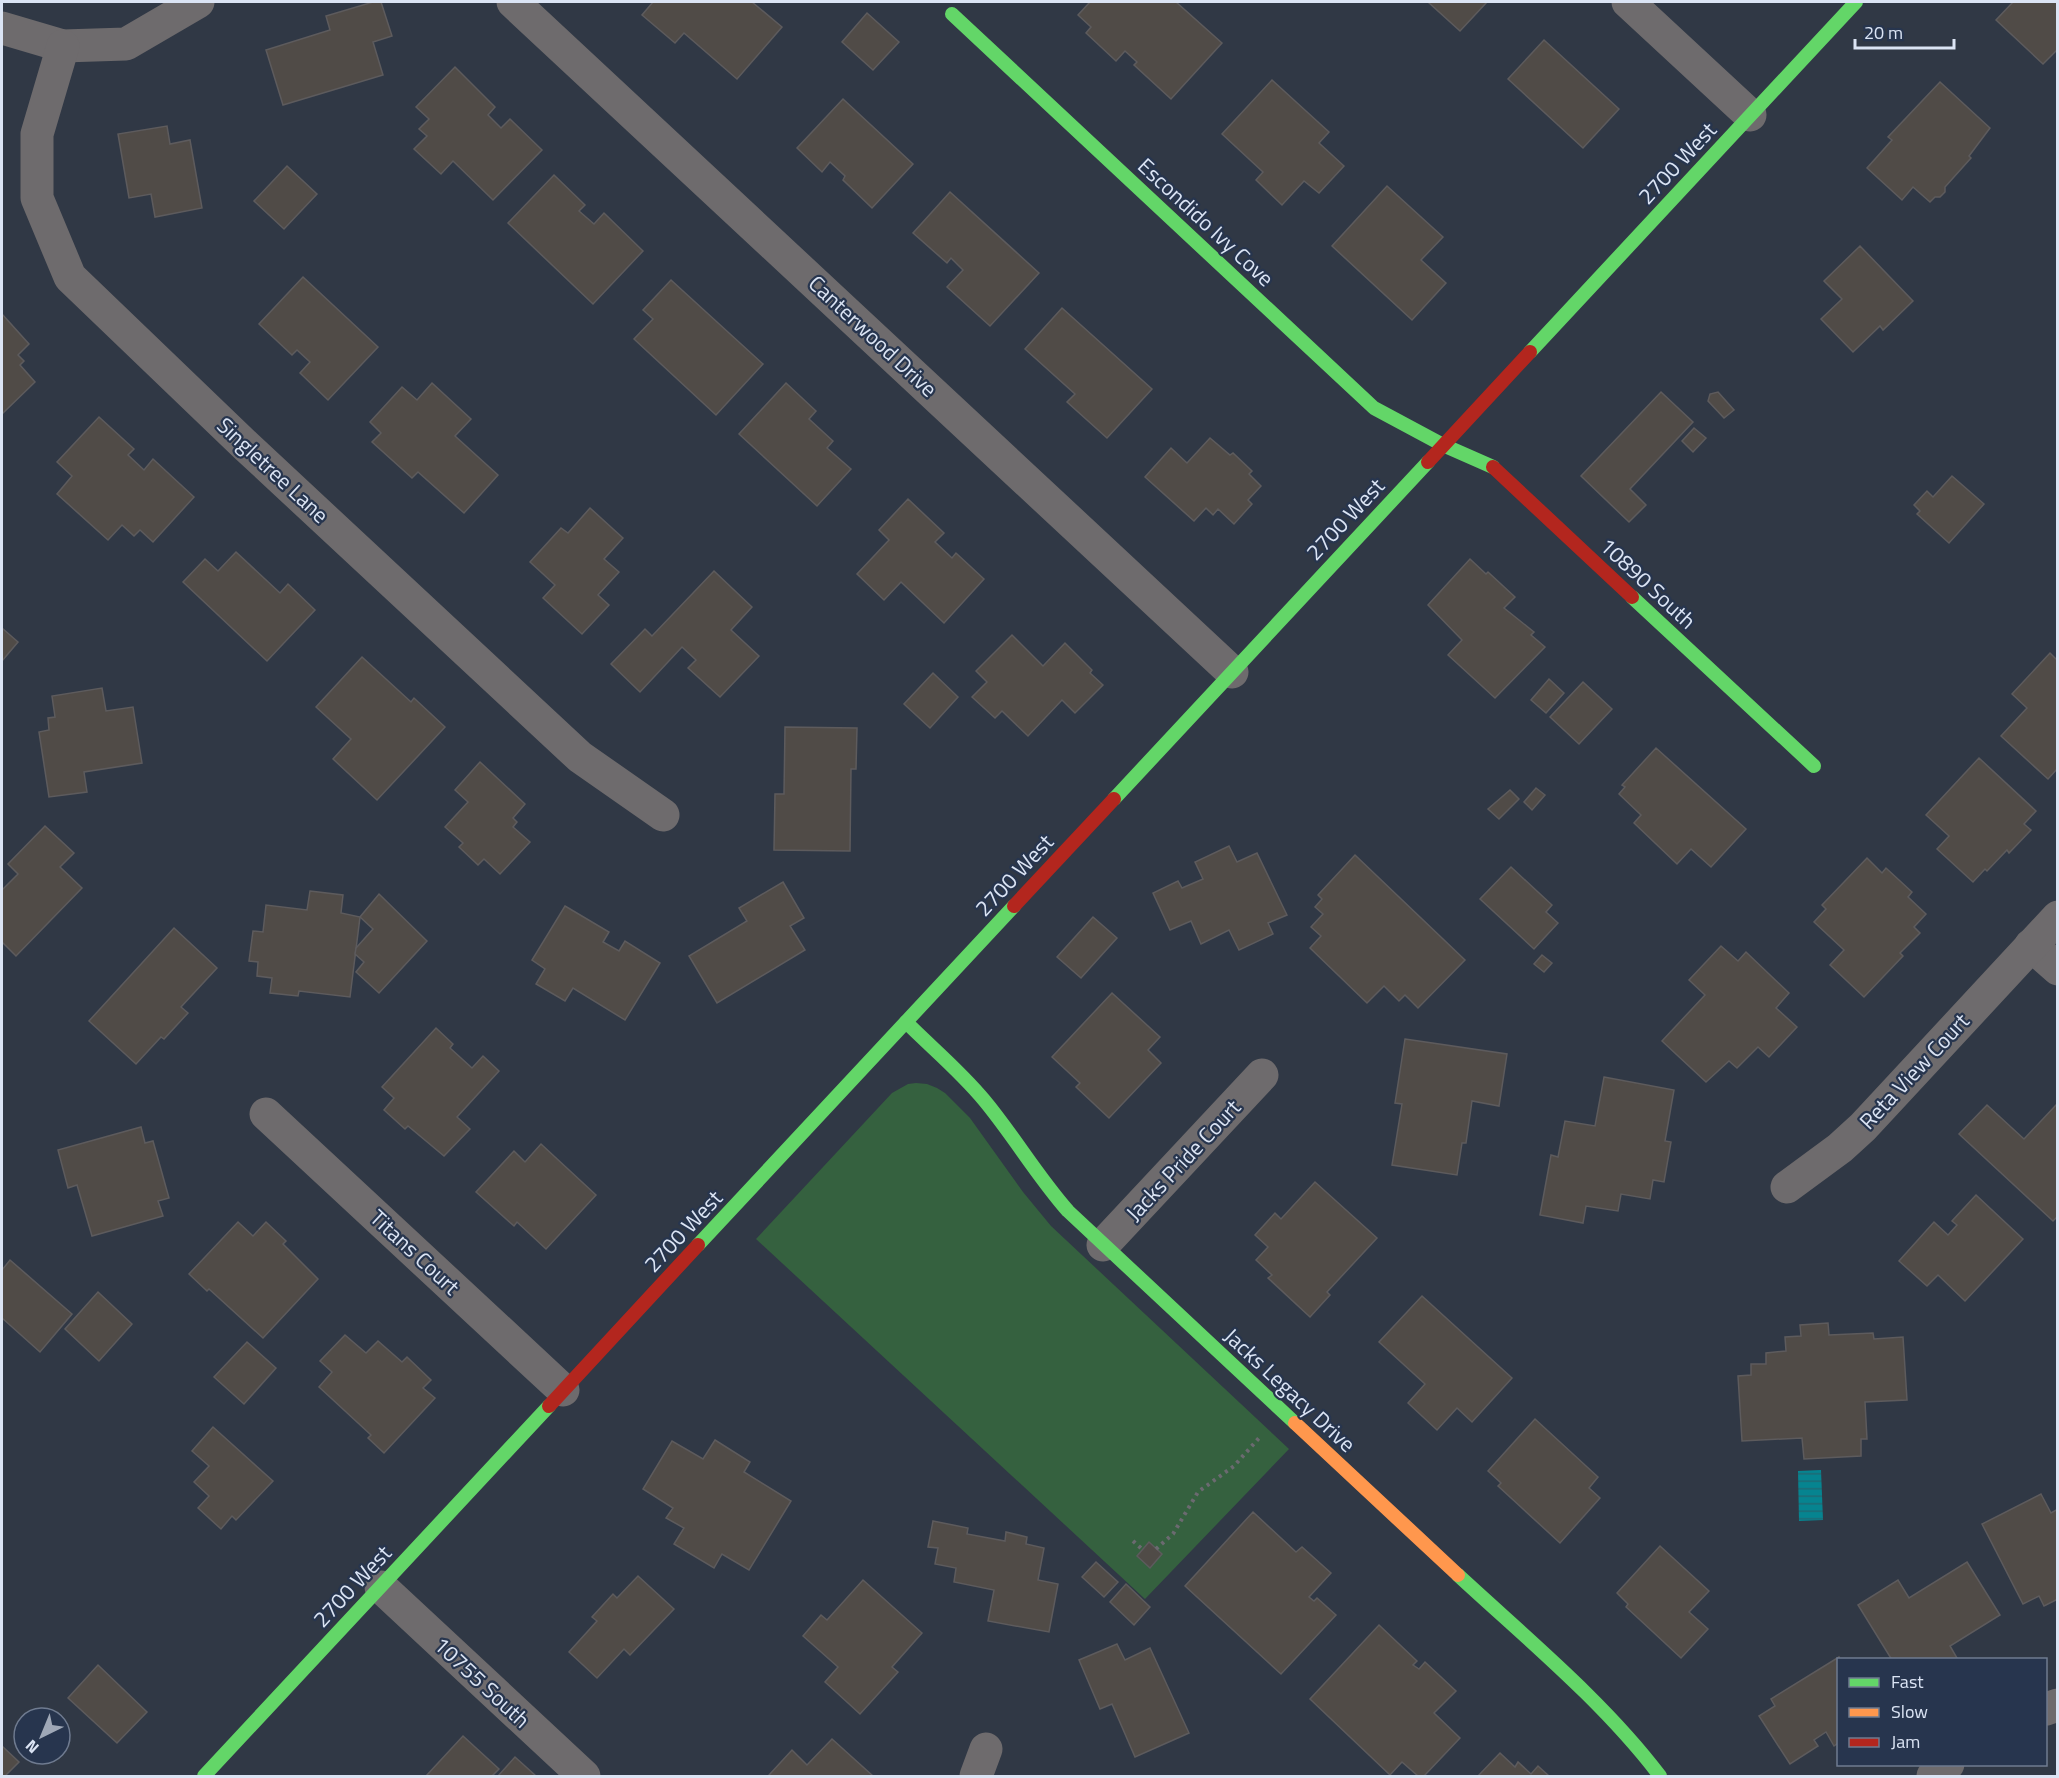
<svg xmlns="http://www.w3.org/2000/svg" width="2059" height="1778" font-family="'Titillium Web',sans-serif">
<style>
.green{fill:#35613f}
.water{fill:url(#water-rules)}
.building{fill:#504b47;stroke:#5d5b5d;stroke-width:1.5}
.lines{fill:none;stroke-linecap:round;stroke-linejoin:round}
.path{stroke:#6b6a70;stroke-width:4;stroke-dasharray:3 4.5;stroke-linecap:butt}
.street{stroke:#6e6b6d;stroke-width:33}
.fast{stroke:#63d668;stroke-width:14}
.slow{stroke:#ff974d;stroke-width:14}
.jam{stroke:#b3261e;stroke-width:14}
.labels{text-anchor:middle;stroke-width:4.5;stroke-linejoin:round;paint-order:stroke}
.street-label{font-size:22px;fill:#dbe4f4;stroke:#27354e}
</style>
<defs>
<pattern id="water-rules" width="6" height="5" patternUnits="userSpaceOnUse" patternTransform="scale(1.5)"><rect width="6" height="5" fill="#068490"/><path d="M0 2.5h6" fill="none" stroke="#1e6a74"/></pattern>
</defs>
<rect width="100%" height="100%" fill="#303845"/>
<!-- green -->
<path class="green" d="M916 1083 927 1084 937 1088 945 1093 970 1118 1023 1192 1051 1226 1289 1449 1145 1599 756 1239 892 1093 908 1084Z"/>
<!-- water -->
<path class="water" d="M1821 1470 1823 1520 1799 1521 1798 1471Z"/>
<!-- building -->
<g class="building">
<path d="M373 2H381L392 36 373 42 383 75 283 105 266 50 330 30 326 16Z"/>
<path d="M653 2H752L782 27 737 79 684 33 675 43 642 15Z"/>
<path d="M1090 2H1176L1222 43 1171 99 1134 65 1137 62 1125 51 1116 61 1086 33 1091 27 1078 15Z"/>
<path d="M1428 2H1487L1460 31Z"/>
<path d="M2013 2H2058V49L2043 64 1996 20Z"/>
<path d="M867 13 899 42 873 70 842 42Z"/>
<path d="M1544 40 1619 109 1583 148 1508 79Z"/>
<path d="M455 67 495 107 488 115 501 128 510 119 542 150 493 200 453 161 441 174 414 149 427 136 419 129 429 119 416 107Z"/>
<path d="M1272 80 1329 132 1319 143 1344 166 1319 193 1304 181 1282 205 1256 180 1263 172 1222 134Z"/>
<path d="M1940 82 1990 128 1969 156 1971 158 1945 187V192L1940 197H1935L1930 202 1913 187 1902 200 1867 168 1892 140 1888 137Z"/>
<path d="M843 99 913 164 872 208 843 180 845 176 830 162 822 172 797 148Z"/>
<path d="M167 126 170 144 190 140 202 208 155 217 151 194 129 198 118 134Z"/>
<path d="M287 166 317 194 284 229 254 201Z"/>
<path d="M554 175 585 205 579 211 594 224 604 213 643 251 593 304 508 223Z"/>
<path d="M1387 186 1443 237 1421 260 1446 283 1412 320 1332 246Z"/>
<path d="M950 192 1039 273 990 326 947 287 963 270 951 258 947 263 913 233Z"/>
<path d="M1860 246 1913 301 1883 330 1880 326 1853 352 1821 319 1842 299 1824 281Z"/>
<path d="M303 277 378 347 328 400 300 373 310 362 297 350 292 355 259 324Z"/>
<path d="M671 280 763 364 716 415 634 339 653 319 643 310Z"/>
<path d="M1062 308 1152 389 1107 438 1067 402 1075 394 1025 349Z"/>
<path d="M2 314 29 344 18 355 24 361 20 365 35 382 2 414Z"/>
<path d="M432 383 471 419 455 436 498 475 464 513 418 472 412 478 372 442 381 433 370 422 402 387 417 400Z"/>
<path d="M786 383 816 411 809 419 833 441 827 448 851 469 817 506 739 434Z"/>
<path d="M1661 392 1693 422 1630 489 1646 505 1629 522 1581 476Z"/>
<path d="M1718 392 1734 410 1724 418 1708 401 1710 394Z"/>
<path d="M99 417 134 449 128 455 144 470 153 459 194 497 153 542 140 530 134 536 122 525 108 540 57 494 72 476 57 462Z"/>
<path d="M1694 428 1706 438 1693 452 1682 441Z"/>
<path d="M1210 438 1230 455 1233 453 1252 471 1249 474 1261 486 1248 500 1252 504 1234 524 1218 509 1213 515 1206 508 1194 521 1145 477 1171 448 1187 463Z"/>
<path d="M1952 476 1984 504 1949 543 1917 514 1920 511 1914 505 1927 491 1933 497Z"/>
<path d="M908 499 944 533 935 542 952 558 956 553 984 579 944 623 901 582 884 600 857 574 889 540 879 530Z"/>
<path d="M590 508 623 538 604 559 619 572 598 595 609 605 582 634 543 598 555 585 530 562 561 528 568 533Z"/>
<path d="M236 552 280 593 288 584 315 610 267 661 183 582 205 559 218 571Z"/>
<path d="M1470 559 1486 574 1488 572 1515 597 1504 608 1534 632 1531 635 1545 647 1495 698 1448 655 1462 640 1428 605Z"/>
<path d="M714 571 752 607 731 630 759 656 720 697 688 668 696 660 682 647 640 692 611 664 645 629 652 636Z"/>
<path d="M2 628 18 642 2 661Z"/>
<path d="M1012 635 1043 666 1065 643 1092 670 1090 673 1103 685 1075 713 1062 700 1028 736 1002 711 995 718 972 697 987 682 976 671Z"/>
<path d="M2050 653 2058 661V768L2048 779 2001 736 2027 708 2012 694Z"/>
<path d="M362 657 411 702 414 698 445 727 377 800 333 759 351 739 316 707Z"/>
<path d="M933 673 958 697 930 728 904 704Z"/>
<path d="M1549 679 1564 693 1546 713 1531 700Z"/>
<path d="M1583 682 1612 709 1579 744 1550 717Z"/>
<path d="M102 688 106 711 133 707 142 763 84 772 87 792 49 797 39 732 49 730 48 718 55 717 52 696Z"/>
<path d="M785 727 857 728 856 769H851L850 851 774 850 775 794H784Z"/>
<path d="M1656 748 1746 829 1711 867 1691 849 1677 864 1634 823 1641 815 1619 794 1625 787 1622 785Z"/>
<path d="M1979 758 2036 811 2024 824 2031 830 2009 853 2007 850 1987 871 1985 869 1973 882 1937 849 1949 836 1926 815Z"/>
<path d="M480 762 525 804 513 818 517 822 513 827 530 842 500 874 484 859 478 865 459 847 463 843 445 827 468 802 455 790Z"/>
<path d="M1536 788 1545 795 1532 810 1524 802Z"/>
<path d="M1510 790 1519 799 1499 819 1488 809Z"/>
<path d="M45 826 74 853 60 867 82 888 16 956 2 942V888L3 889 18 874 8 864Z"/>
<path d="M1229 846 1237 862 1257 853 1287 915 1268 923 1273 934 1239 950 1229 930 1201 944 1191 921 1170 930 1153 893 1178 881 1182 888 1203 879 1195 862Z"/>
<path d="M1355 855 1465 960 1418 1008 1405 995 1399 1001 1384 986 1367 1003 1310 948 1321 936 1311 927 1323 914 1315 907 1322 899 1318 895Z"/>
<path d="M1867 858 1882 873 1886 868 1912 892 1908 897 1926 914 1914 927 1920 933 1900 953 1903 956 1864 997 1830 965 1844 950 1814 922 1826 909 1822 905Z"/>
<path d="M1511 867 1552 905 1546 912 1558 923 1534 949 1480 899Z"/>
<path d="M783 882 804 918 790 926 805 950 717 1003 689 956 747 921 739 908Z"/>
<path d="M310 891 343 895 341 913 360 917 350 997 299 991 298 996 270 993 272 978 257 976 258 962 249 961 253 931 263 932 266 905 307 910Z"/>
<path d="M379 894 427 941 379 993 356 972 364 962 355 954 356 948 373 929 360 917Z"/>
<path d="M565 906 609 932 603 942 619 951 625 941 660 963 625 1020 573 988 565 1001 536 984 545 969 532 960Z"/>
<path d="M1093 917 1117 938 1081 978 1057 957Z"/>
<path d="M174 928 217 968 181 1007 188 1013 164 1039 161 1037 136 1064 89 1021Z"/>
<path d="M1721 946 1738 961 1746 952 1789 993 1776 1008 1797 1027 1769 1057 1758 1047 1737 1068 1729 1061 1706 1082 1662 1041 1705 995 1689 980Z"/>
<path d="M1542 955 1552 963 1544 972 1534 964Z"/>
<path d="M1112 993 1160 1037 1148 1050 1161 1063 1109 1118 1076 1087 1080 1083 1052 1057Z"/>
<path d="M436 1028 453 1044 450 1048 472 1068 483 1056 499 1071 457 1117 470 1129 444 1156 408 1126 405 1129 384 1110 394 1098 382 1087Z"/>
<path d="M1405 1039 1507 1054 1499 1106 1472 1101 1466 1143H1462L1457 1175 1392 1165 1402 1104 1395 1103Z"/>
<path d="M1604 1077 1674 1090 1665 1141 1671 1142 1664 1182 1653 1180 1650 1199 1621 1194 1618 1211 1586 1206 1583 1223 1540 1215 1551 1155 1558 1157 1565 1121 1595 1126Z"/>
<path d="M2058 1103V1216L2053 1221 1959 1134 1987 1105 2024 1139Z"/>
<path d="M141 1127 145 1143 153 1141 169 1198 158 1201 163 1216 92 1236 77 1185 68 1188 58 1150Z"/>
<path d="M541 1144 596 1195 546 1249 517 1222 514 1226 476 1192 514 1151 525 1162Z"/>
<path d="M1315 1182 1377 1238 1327 1292 1330 1295 1310 1317 1268 1278 1272 1275 1256 1260 1268 1247 1255 1235 1275 1213 1281 1219Z"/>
<path d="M1976 1195 2023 1239 1965 1301 1938 1275 1927 1286 1899 1261 1934 1222 1948 1235 1957 1225 1952 1221Z"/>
<path d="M238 1222 253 1236 266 1222 286 1241 283 1244 318 1279 263 1338 209 1289 207 1291 189 1274Z"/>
<path d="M10 1260 72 1314 40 1352 2 1318V1270Z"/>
<path d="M98 1292 132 1324 99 1361 65 1329Z"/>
<path d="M1422 1296 1512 1378 1472 1422 1457 1408 1437 1430 1408 1403 1425 1384 1379 1342Z"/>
<path d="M1828 1323 1829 1335 1873 1333 1874 1339 1903 1337 1907 1400 1865 1402 1867 1439H1861V1456L1804 1459 1802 1438 1742 1441 1738 1376 1751 1375V1364H1766V1353L1786 1351 1785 1337 1801 1336 1800 1325Z"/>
<path d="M345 1335 366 1353 378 1341 402 1362 407 1357 431 1380 423 1388 435 1398 384 1453 368 1438 371 1435 319 1387 332 1372 320 1361Z"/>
<path d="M247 1342 276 1368 244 1404 214 1377Z"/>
<path d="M1535 1419 1598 1477 1589 1488 1600 1498 1560 1543 1498 1486 1501 1483 1488 1471Z"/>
<path d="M213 1427 273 1481 236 1520 232 1516 221 1529 198 1508 209 1496 194 1482 209 1466 192 1451Z"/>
<path d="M715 1440 750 1462 744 1472 791 1501 749 1570 722 1554 714 1568 674 1544 684 1528 666 1518 673 1508 643 1489 672 1441 703 1459Z"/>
<path d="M2041 1494 2051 1513 2058 1509V1599L2044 1606 2039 1596 2023 1604 1982 1524Z"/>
<path d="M1253 1512 1296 1552 1302 1547 1331 1573 1309 1597 1314 1601 1317 1598 1336 1615 1281 1674 1185 1586Z"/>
<path d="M933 1521 968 1528 967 1534 1005 1541 1006 1532 1027 1537 1026 1544 1044 1548 1038 1580 1058 1584 1049 1632 988 1621 994 1590 954 1582 956 1568 935 1564 938 1548 928 1547Z"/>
<path d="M1149 1542 1162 1554 1150 1568 1137 1556Z"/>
<path d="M1660 1546 1709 1591 1689 1612 1708 1629 1681 1658 1626 1607 1628 1604 1617 1593Z"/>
<path d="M1096 1562 1118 1582 1104 1597 1082 1577Z"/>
<path d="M1967 1562 2000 1615 1950 1646 1957 1658 1954 1660H1892L1858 1605 1898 1580 1909 1598Z"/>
<path d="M638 1576 674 1609 630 1655 624 1649 597 1678 569 1652 597 1621 592 1617 613 1594 617 1598Z"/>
<path d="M863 1580 922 1633 892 1667 898 1672 860 1714 825 1682 838 1667 803 1636 821 1615 827 1620Z"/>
<path d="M1126 1584 1150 1607 1134 1625 1110 1602Z"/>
<path d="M1379 1625 1417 1661 1413 1665 1419 1669 1425 1662 1456 1691 1434 1713 1460 1738 1424 1776H1418L1402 1762 1390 1775 1310 1699Z"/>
<path d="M1117 1644 1125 1660 1150 1648 1189 1733 1135 1757 1112 1704 1100 1709 1079 1660Z"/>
<path d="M1839 1657 1840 1660H1838V1743L1834 1746 1826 1732 1814 1740 1818 1746 1790 1764 1759 1716 1775 1706 1771 1699Z"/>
<path d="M98 1665 147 1712 117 1743 68 1698Z"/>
<path d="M463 1736 499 1769 492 1776H426Z"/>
<path d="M832 1739 873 1776H771L769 1775 792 1750 807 1765Z"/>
<path d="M2 1746 19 1762 5 1776H2Z"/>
<path d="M1500 1753 1515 1767 1518 1762 1531 1774 1538 1766 1549 1776H1478Z"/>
<path d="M515 1757 536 1776H498Z"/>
</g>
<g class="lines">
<!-- path -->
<g class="path">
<path d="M1133 1541 1142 1549"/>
<path d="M1156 1549 1173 1534 1198 1492 1234 1466 1259 1438"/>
</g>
<!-- street -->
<g class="street">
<path d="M513 2 1232 672"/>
<path d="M1628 2 1750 115"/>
<path d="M2 28 63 46 126 44 198 2"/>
<path d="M63 46 37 134V198L70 277 246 446 580 757 663 815"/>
<path d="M2031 945 2058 969"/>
<path d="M266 1114 563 1390"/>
<path d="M1787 1187 1840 1148 1863 1127 2058 917"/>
<path d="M1103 1245 1262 1075"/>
<path d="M381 1587 584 1776"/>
<path d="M2046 1709 2058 1705"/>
<path d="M976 1776 986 1749"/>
<path d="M1933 1776 1948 1764"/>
</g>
<!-- fast -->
<g class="fast">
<path d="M952 14 1374 408 1443 445 1493 467"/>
<path d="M1530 352 1856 2"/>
<path d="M1632 597 1814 766"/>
<path d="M1114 799 1428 462"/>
<path d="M906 1022C932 1048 961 1072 984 1100 1014 1136 1037 1176 1068 1211L1295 1423"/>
<path d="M698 1245 1014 906"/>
<path d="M1458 1575C1526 1638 1604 1702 1660 1776"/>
<path d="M204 1776 549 1406"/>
</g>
<!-- slow -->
<path class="slow" d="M1295 1423 1458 1575"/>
<!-- jam -->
<g class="jam">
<path d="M1428 462 1530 352"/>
<path d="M1493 467 1632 597"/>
<path d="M1014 906 1114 799"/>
<path d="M549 1406 698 1245"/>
</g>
</g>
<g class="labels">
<!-- street labels -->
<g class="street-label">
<text transform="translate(1677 163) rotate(-47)" y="8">2700 West</text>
<text transform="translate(1206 222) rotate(43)" y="8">Escondido Ivy Cove</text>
<text transform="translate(873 336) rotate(43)" y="8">Canterwood Drive</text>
<text transform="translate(273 470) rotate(43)" y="8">Singletree Lane</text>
<text transform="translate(1345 519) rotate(-47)" y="8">2700 West</text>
<text transform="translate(1648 583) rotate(43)" y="8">10890 South</text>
<text transform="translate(1014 875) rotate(-47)" y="8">2700 West</text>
<text transform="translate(1914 1071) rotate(-47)" y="8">Reta View Court</text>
<text transform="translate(1183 1160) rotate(-47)" y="8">Jacks Pride Court</text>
<text transform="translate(683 1231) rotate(-47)" y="8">2700 West</text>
<text transform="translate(415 1252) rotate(43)" y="8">Titans Court</text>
<text transform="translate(1290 1390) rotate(43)" y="8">Jacks Legacy Drive</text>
<text transform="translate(352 1586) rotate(-47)" y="8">2700 West</text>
<text transform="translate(482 1682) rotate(43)" y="8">10755 South</text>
</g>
</g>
<!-- border -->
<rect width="2059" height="1778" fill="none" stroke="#dbe4f4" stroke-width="6"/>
<!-- legend -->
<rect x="1837" y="1658" width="210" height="108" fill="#27354e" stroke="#6f7b90" stroke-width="1.5"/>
<rect x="1849" y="1678" width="30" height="9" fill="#63d668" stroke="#6f7b90" stroke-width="1.5"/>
<text x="1891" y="1688" font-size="18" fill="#dbe4f4">Fast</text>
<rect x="1849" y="1708" width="30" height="9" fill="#ff974d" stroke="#6f7b90" stroke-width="1.5"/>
<text x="1891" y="1718" font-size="18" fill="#dbe4f4">Slow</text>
<rect x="1849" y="1738" width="30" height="9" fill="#b3261e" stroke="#6f7b90" stroke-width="1.5"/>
<text x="1891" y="1748" font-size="18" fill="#dbe4f4">Jam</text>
<!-- north arrow -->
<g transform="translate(42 1736) rotate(223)"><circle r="28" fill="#27354e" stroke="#6f7b90" stroke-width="1.5"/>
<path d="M0-4.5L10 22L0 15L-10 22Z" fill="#9fa8b7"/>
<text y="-9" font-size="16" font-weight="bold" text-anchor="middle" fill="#dbe4f4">N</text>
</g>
<!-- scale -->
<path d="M1855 39v9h99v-9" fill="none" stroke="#dbe4f4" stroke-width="3"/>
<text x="1864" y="39" font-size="18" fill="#dbe4f4" stroke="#27354e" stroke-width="4.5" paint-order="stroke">20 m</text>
</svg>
